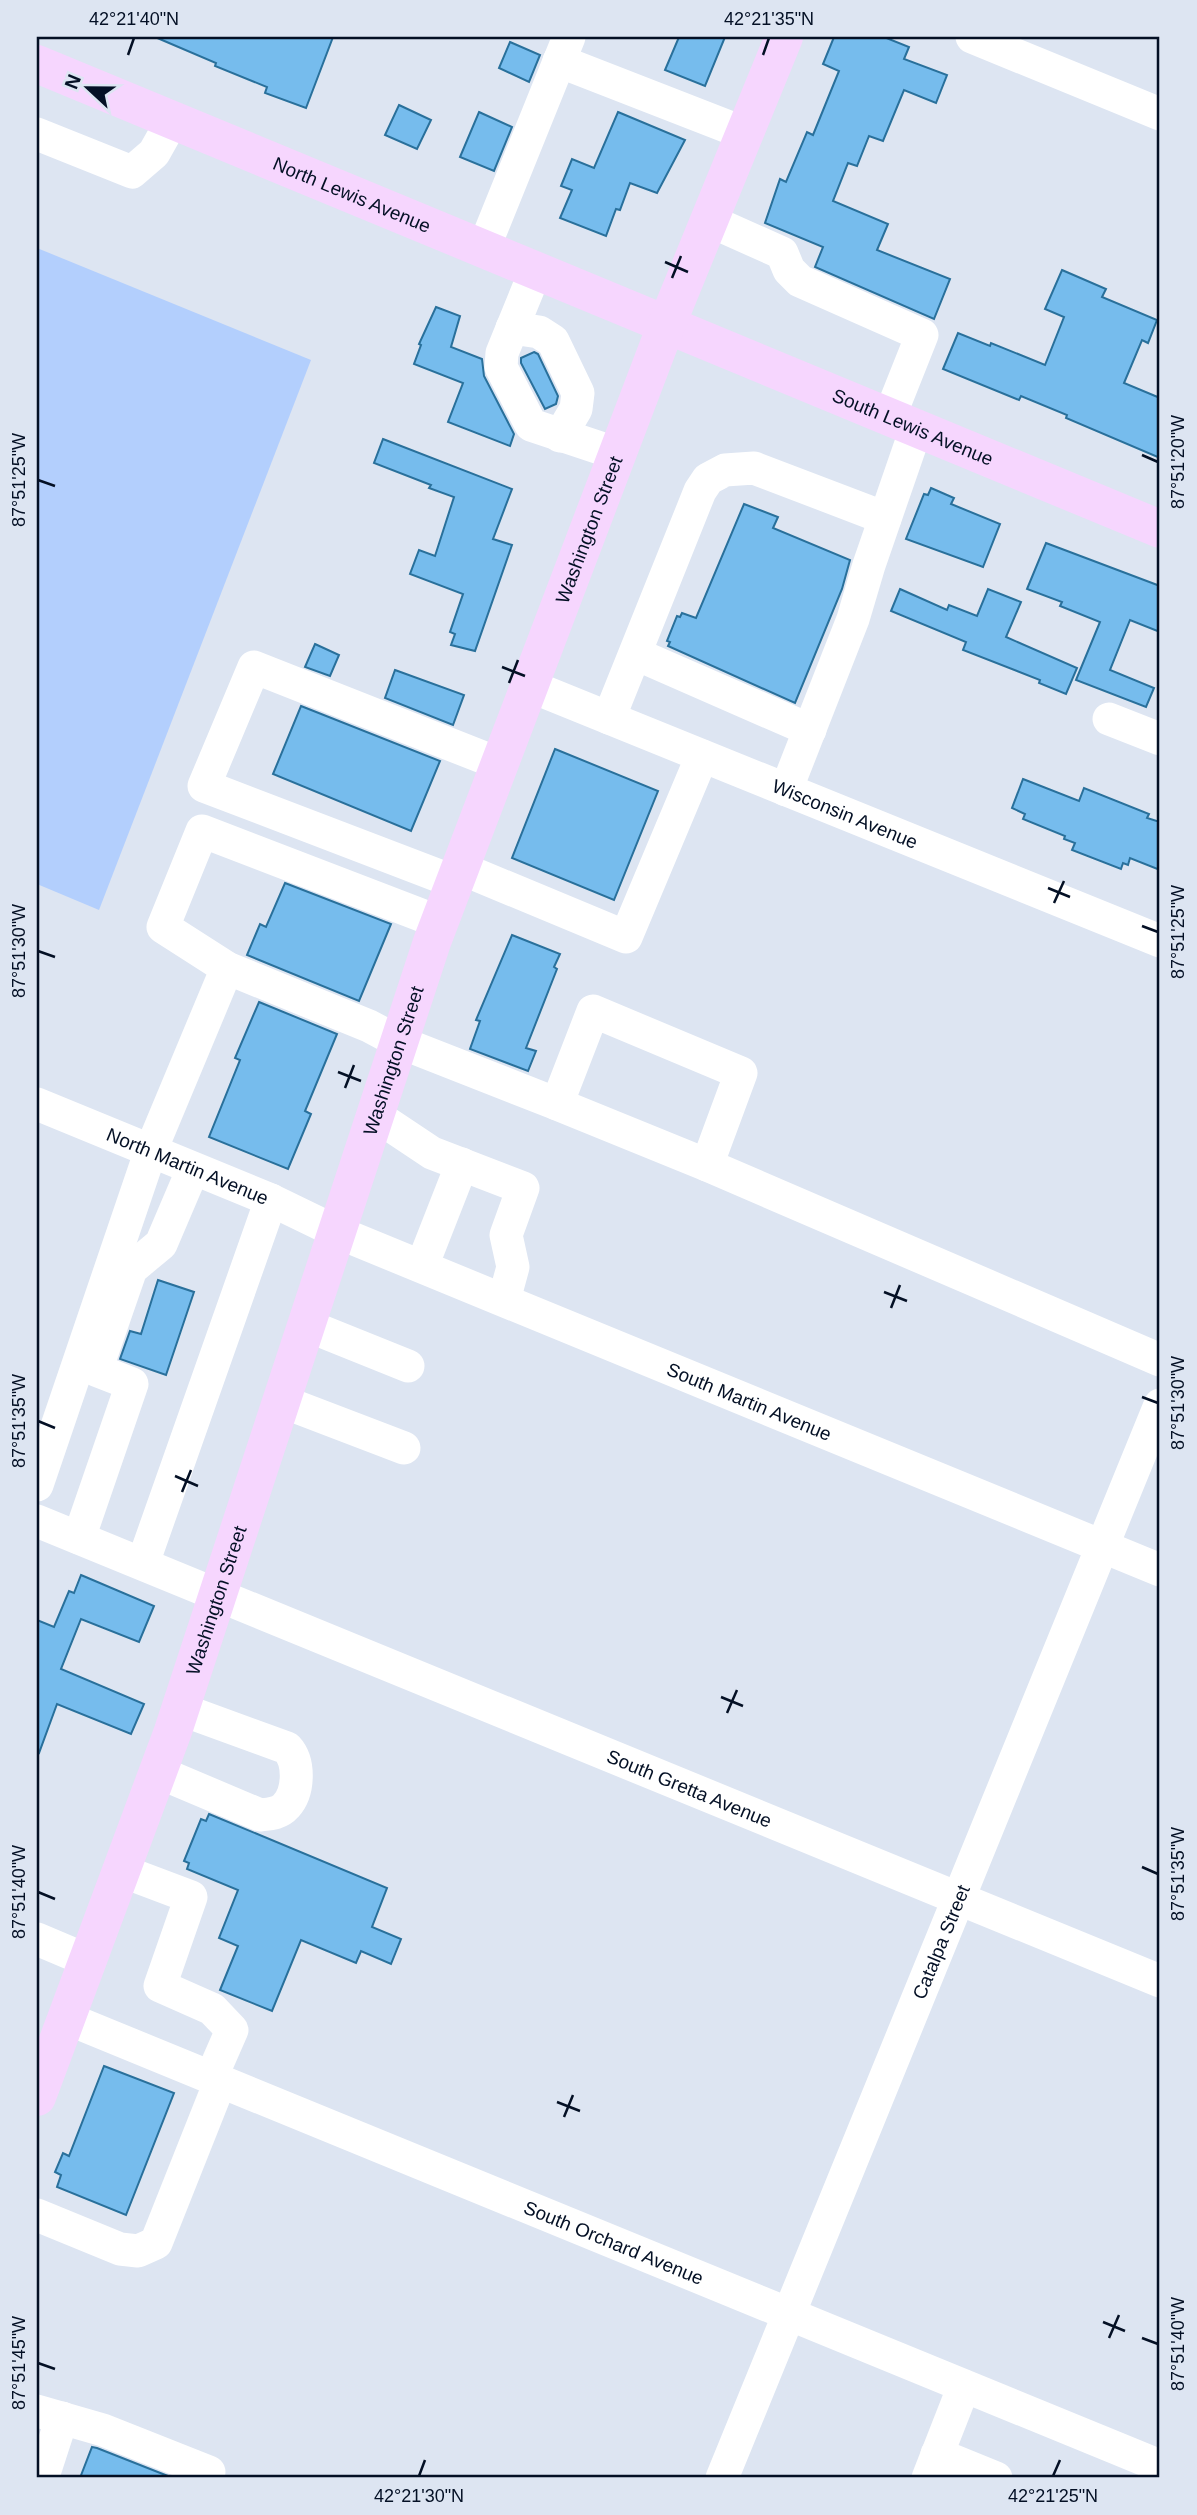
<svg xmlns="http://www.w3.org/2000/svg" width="1197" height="2515" font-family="Helvetica,sans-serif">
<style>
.green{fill:#b3cffd}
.building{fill:#76bced;stroke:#29709b;stroke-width:2}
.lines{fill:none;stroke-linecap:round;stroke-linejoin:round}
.minor{stroke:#fff;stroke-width:33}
.major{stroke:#f6d6fe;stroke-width:38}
.ticks{fill:none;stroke:#041025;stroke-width:2.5}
.labels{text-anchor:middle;stroke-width:5;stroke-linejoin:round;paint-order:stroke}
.street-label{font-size:19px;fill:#041025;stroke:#dde5f2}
.neatline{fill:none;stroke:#041025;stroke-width:2.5}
.ticks-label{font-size:18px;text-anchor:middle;fill:#041025}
</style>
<rect width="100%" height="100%" fill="#dde5f2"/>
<!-- green -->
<path class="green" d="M37 248 311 360 99 910 37 884Z"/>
<!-- building -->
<g class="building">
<path d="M155 37H333L306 108 265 93 267 87 215 66 216 63Z"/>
<path d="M679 37H725L705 86 665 70Z"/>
<path d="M834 37H884L909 47 904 59 947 75 936 103 904 90 883 141 869 136 857 166 848 163 833 201 888 224 877 250 950 279 934 319 815 267 823 247 765 223 780 179 786 182 807 132 813 135 839 71 823 64Z"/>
<path d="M510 42 540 55 529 82 499 68Z"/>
<path d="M399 105 431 120 417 149 385 135Z"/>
<path d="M479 112 512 127 494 171 460 157Z"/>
<path d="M618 112 685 140 657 193 630 183 620 210 616 209 606 236 560 218 572 190 561 186 572 159 594 168Z"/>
<path d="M1062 270 1106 289 1102 297 1157 320 1148 343 1142 340 1124 383 1160 398V458L1066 418 1067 415 1021 396 1019 400 943 369 958 333 990 346 991 343 1045 365 1064 317 1045 309Z"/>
<path d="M436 307 460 316 451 347 482 359 484 376 514 434 510 446 448 422 463 383 414 364 421 345 419 344Z"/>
<path d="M534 352 538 354 558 396 556 404 545 409 521 363V358Z"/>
<path d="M383 439 512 489 493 539 512 545 475 651 451 645 455 634 450 632 463 594 410 574 419 550 435 556 454 497 429 488 431 485 374 463Z"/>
<path d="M931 488 954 498 951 504 1000 524 983 567 906 539 924 494 928 495Z"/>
<path d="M744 504 778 517 773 528 850 560 842 589 795 703 668 646 670 642 667 641 677 616 680 617 682 613 696 618Z"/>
<path d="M1046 543 1160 586V632L1130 620 1110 670 1154 688 1146 707 1076 680 1100 622 1060 606 1062 602 1027 589Z"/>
<path d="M900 589 947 610 949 605 977 616 988 589 1021 602 1006 637 1077 668 1066 694 1039 683 1040 680 963 650 966 642 891 611Z"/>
<path d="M315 644 339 655 330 676 305 667Z"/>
<path d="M395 670 464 695 453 725 385 698Z"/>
<path d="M301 706 440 761 411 831 273 774Z"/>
<path d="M555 749 658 791 614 900 512 858Z"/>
<path d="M1023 779 1079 801 1084 788 1149 814 1147 818 1160 822V870L1130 858 1128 865 1123 863 1121 869 1072 850 1075 843 1064 839 1065 836 1023 819 1025 814 1012 808Z"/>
<path d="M285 883 391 924 359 1001 247 955 260 924 266 927Z"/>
<path d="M512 935 560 954 554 967 557 969 526 1048 536 1051 528 1071 470 1049 480 1021 476 1020Z"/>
<path d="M259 1002 337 1034 305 1111 311 1114 288 1169 209 1137 240 1060 235 1058Z"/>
<path d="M158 1280 194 1292 166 1375 120 1359 130 1331 141 1334Z"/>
<path d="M81 1575 154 1606 139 1642 81 1619 61 1669 144 1704 131 1734 57 1704 39 1753 37 1752V1620L54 1627 69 1591 74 1593Z"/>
<path d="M209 1814 387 1888 372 1927 401 1939 391 1964 361 1951 356 1963 301 1940 272 2011 220 1990 238 1946 219 1938 238 1890 187 1869 189 1863 184 1861 201 1819 206 1821Z"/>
<path d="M104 2066 174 2093 126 2215 57 2187 61 2175 55 2172 63 2153 69 2156Z"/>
<path d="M92 2447 97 2448 173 2478H80Z"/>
</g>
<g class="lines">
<!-- minor -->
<g class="minor">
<path d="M972 37 1160 114"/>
<path d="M559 61 744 133"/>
<path d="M37 134 132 172 154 153 172 121"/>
<path d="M708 220 782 253 789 270 800 281 922 335 889 418"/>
<path d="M483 250 569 37"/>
<path d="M535 272 502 353 501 367 531 425 618 454"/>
<path d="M512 328 539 332 553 341 578 393 576 409 560 436"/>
<path d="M636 654 810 730"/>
<path id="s1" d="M530 686 1160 941"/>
<path d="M609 718 700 491 708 479 725 470 754 468 885 518"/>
<path d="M1109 719 1160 739"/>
<path d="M786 790 853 619 869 565 916 429"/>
<path d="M460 868 626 937 702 756"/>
<path d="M455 882 204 786 254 667 500 764"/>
<path d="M439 922 202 831 163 927 227 968 369 1026 399 1042 557 1104 593 1011 741 1073 707 1165"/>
<path id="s2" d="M37 1104 271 1200 337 1232 1160 1570"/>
<path d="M557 1104 707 1165 1160 1360"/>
<path d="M375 1115 432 1153 523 1188 506 1235 513 1267 504 1300"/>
<path d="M422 1266 462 1164"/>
<path d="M306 1325 408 1366"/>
<path d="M281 1401 404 1448"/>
<path d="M37 1485 151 1150 227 968"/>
<path id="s3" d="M37 1521 1160 1981"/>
<path d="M79 1538 132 1384 96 1370 131 1269 161 1244 193 1169"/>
<path d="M143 1563 271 1200"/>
<path d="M158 1772 260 1815C269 1814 279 1814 286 1806 299 1792 300 1762 287 1748L180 1709"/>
<path d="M122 1871 191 1897 160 1986 212 2009 232 2030 211 2078"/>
<path d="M37 1939 89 1961"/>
<path id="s4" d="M66 2018 1160 2466"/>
<path d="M37 2215 120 2249 138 2251 156 2243 220 2082"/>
<path d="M37 2411 103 2430 209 2472"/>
<path d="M937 2454 996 2478"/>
<path d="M45 2470 62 2418"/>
<path id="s5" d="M722 2478 1160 1405"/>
<path d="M928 2478 964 2386"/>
</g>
<!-- major -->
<g class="major">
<path id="s6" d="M37 64 1160 529"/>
<path id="s7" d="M37 2097 173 1731 432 942 666 326 784 37"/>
</g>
</g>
<!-- ticks -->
<path class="ticks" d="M128 55 134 38M763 55 769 38M665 262 688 272M672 278 681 256M1142 455 1158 462M38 480 55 486M502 667 525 676M509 683 518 660M1048 888 1070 897M1054 903 1064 881M1142 926 1158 932M38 951 55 957M338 1072 361 1081M345 1088 354 1065M884 1292 907 1301M891 1308 900 1285M1142 1397 1158 1403M38 1421 55 1428M175 1476 198 1486M182 1492 191 1470M721 1697 743 1706M727 1713 737 1690M1142 1867 1158 1874M38 1892 55 1899M557 2102 580 2111M564 2117 573 2095M1103 2322 1125 2331M1109 2338 1119 2315M1142 2338 1158 2344M38 2363 55 2369M419 2476 425 2460M1053 2476 1060 2460"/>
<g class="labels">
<!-- street labels -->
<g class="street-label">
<text dy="7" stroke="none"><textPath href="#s6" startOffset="341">North Lewis Avenue</textPath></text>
<text dy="7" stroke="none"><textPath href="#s6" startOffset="948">South Lewis Avenue</textPath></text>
<text dy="7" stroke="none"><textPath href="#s7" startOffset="1662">Washington Street</textPath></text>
<text dy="7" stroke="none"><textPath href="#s1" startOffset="340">Wisconsin Avenue</textPath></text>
<text dy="7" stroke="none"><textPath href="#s7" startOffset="1096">Washington Street</textPath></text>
<text dy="7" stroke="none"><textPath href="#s2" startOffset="163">North Martin Avenue</textPath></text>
<text dy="7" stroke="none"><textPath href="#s2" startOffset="772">South Martin Avenue</textPath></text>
<text dy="7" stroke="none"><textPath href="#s7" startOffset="528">Washington Street</textPath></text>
<text dy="7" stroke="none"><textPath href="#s3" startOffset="705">South Gretta Avenue</textPath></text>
<text dy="7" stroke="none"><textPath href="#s5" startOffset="579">Catalpa Street</textPath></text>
<text dy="7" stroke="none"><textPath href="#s4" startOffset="592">South Orchard Avenue</textPath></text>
</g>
</g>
<!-- border -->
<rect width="1197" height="2515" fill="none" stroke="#dde5f2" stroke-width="77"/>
<!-- north arrow -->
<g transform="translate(88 88) rotate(292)" stroke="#dde5f2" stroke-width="5" paint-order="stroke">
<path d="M0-5L12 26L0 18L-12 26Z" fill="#041025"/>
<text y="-10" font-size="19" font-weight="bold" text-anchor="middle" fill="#041025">N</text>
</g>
<rect x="38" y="38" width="1120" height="2438" class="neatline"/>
<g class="ticks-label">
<text x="134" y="25">42°21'40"N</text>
<text x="769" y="25">42°21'35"N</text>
<text transform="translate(1178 462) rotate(-90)" y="6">87°51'20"W</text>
<text transform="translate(19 480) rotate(-90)" y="6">87°51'25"W</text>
<text transform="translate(1178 932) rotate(-90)" y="6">87°51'25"W</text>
<text transform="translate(19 951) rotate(-90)" y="6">87°51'30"W</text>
<text transform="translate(1178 1403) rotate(-90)" y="6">87°51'30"W</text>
<text transform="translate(19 1421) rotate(-90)" y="6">87°51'35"W</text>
<text transform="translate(1178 1874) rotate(-90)" y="6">87°51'35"W</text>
<text transform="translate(19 1892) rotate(-90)" y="6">87°51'40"W</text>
<text transform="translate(1178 2344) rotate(-90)" y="6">87°51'40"W</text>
<text transform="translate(19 2363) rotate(-90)" y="6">87°51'45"W</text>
<text x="419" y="2502">42°21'30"N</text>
<text x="1053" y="2502">42°21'25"N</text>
</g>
</svg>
